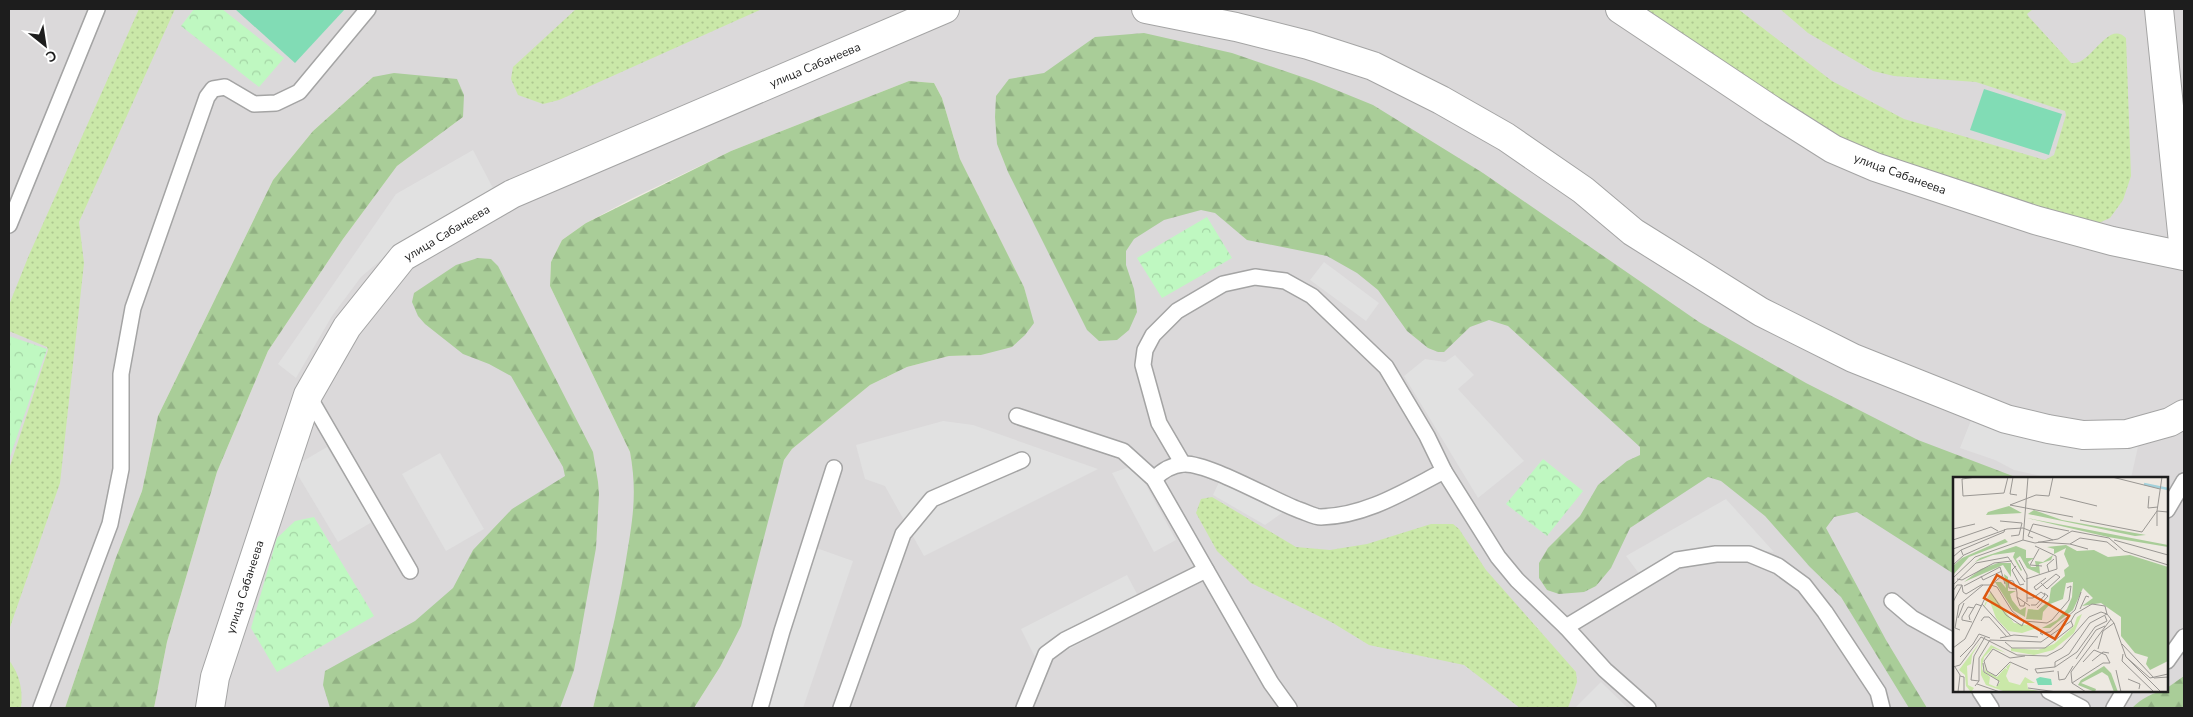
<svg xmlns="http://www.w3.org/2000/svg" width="2193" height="717" font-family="'Nunito Sans',sans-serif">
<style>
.residential{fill:#dbd9da;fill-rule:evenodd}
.grass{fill:url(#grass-dots)}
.forest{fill:url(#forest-firs)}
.park{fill:url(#park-crowns)}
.pitch{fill:#81dcb5}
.parking{fill:#e1e1e1}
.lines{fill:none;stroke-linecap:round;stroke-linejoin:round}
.service-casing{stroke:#a4a4a4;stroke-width:18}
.minor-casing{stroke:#a4a4a4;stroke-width:30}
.service{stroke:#fff;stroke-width:15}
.minor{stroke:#fff;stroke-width:28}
.labels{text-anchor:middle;stroke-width:4;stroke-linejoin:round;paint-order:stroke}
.street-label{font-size:12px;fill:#1d1d1d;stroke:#fff}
.inset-river{fill:none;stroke:#a3d1db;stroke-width:2.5}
.inset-road{fill:none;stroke:#9a9793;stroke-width:1}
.view{fill:#de560d;fill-opacity:0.15;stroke:#de560d;stroke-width:2.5}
.inset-edge{fill:none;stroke:#1d1d1d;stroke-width:2.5}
</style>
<defs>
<pattern id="grass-dots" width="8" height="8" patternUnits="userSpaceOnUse" patternTransform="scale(1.25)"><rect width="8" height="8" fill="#cae8a8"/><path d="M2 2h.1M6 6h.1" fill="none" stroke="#adc790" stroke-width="1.8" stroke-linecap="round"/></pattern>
<pattern id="forest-firs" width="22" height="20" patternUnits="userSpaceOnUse" patternTransform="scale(1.25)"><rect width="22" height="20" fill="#a9cd98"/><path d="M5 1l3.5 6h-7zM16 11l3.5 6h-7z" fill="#91b083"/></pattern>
<pattern id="park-crowns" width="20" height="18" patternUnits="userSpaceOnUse" patternTransform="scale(1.25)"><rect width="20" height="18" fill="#bff8c1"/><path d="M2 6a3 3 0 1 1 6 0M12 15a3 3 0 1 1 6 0" fill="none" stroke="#a4d4a5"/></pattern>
</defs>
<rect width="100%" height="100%" fill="#eee9e2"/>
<!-- residential -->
<path class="residential" d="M9 9H2184V708H694L720 667 784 460 792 449 870 385 907 367 949 356 981 355 1033 323 1024 287 960 159 942 98 934 83 909 81 731 151 631 199 586 223 562 240 551 262 550 286 630 452 635 480V509L617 617 593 708H154L167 642 217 472 268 351 343 239 397 166 463 117 373 77 313 131 273 180 158 416 142 491 115 560 65 708H9ZM1954 478H2167V691H1954Z"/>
<!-- grass -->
<g class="grass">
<path d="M139 9H175L79 222 84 263 60 483 9 630V469L48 350 47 347 9 331V305L29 255Z"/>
<path d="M576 9H762L559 100 543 104 518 95 511 79 513 67Z"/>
<path d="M1640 9H1738L1832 81 1904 119 2045 160 2054 155 2066 115 2065 111 1976 82 1894 76 1873 71 1808 33 1780 9H2033L2027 14 2029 17 2071 63C2091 67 2107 19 2126 38L2131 176 2123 200 2110 218 2092 226 1874 160Z"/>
<path d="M1212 497 1296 547 1330 550 1367 544 1431 524H1453L1459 529 1486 570 1576 672 1577 682 1568 708H1520L1464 665 1369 645 1333 623 1251 583 1217 551 1196 513 1201 499Z"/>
<path d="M9 660C20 675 23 690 21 708H9Z"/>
</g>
<!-- forest -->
<g class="forest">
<path d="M1144 33 1232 53 1314 81 1373 105 1483 173 1699 322 1806 383 1918 440 2018 478H1954V574L1857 512 1834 517 1826 528 1886 640 1927 708H1909L1841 597 1810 567 1765 516 1721 481 1708 477 1630 528 1611 568 1596 586 1584 592 1559 594 1547 590 1539 578V563L1548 548 1580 516 1598 485 1627 461 1640 455V447L1508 326 1489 320 1470 327 1444 352H1438L1428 348 1407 331 1378 290 1357 273 1327 256 1247 240 1215 213 1201 210 1164 220 1134 239 1126 251V265L1134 289 1137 312 1129 330 1117 340 1099 341 1087 330 1008 172 997 144 995 117 996 96 1009 79 1044 73 1095 37Z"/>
<path d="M394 73 457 79 464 95 463 117 397 166 343 239 268 351 217 472 167 642 154 708H65L115 560 142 491 158 416 273 180 313 131 373 77Z"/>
<path d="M909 81 934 83 942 98 960 159 1024 287 1034 323 1025 335 1012 347 981 355 949 356 907 367 870 385 792 449 784 460 741 626 720 667 694 708H593C605 661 617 614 625 566 632 523 638 495 630 452L550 286 551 262 562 240 586 223 731 151Z"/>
<path d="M478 258 491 259 498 266 593 452 598 482 599 494 596 548 574 670 560 708H330L323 685 325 671 415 621 453 588 473 550 512 509 565 476 563 467 511 376 489 364 463 354 425 324 418 316 412 302 414 293 456 265Z"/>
<path d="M2184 676V708H2132C2141 699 2154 691 2167 691V688Z"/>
</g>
<!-- park -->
<g class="park">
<path d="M194 9H222L284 58 259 87 181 26Z"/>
<path d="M1207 217 1232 258 1162 298 1137 258Z"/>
<path d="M9 336 47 349 9 460Z"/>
<path d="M1543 459 1583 491 1547 536 1506 504Z"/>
<path d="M314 517 374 616 277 672 251 628 277 538 295 521Z"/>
</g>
<!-- pitch -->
<g class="pitch">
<path d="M235 9H345L295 63Z"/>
<path d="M1984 89 2062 114 2049 155 1970 130Z"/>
</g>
<!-- parking -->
<g class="parking">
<path d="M473 150 494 190 401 243 361 277 332 316 296 378 278 364 396 194Z"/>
<path d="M1324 262 1379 303 1366 321 1310 280Z"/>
<path d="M1455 355 1474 375 1458 389 1524 461 1478 498 1404 376 1425 359 1445 362Z"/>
<path d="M1972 418 2139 442 2131 478H2050L2014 470 1995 460 1960 448Z"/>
<path d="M943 421 973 425 1098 469 924 556 885 486 865 479 856 445Z"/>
<path d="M327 447 372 522 338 542 293 467Z"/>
<path d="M440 453 484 529 446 551 402 474Z"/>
<path d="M1135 465 1176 540 1154 552 1112 473Z"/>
<path d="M1220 480 1286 510 1265 525 1213 495Z"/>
<path d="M1726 499 1774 552 1736 548 1640 575 1626 556Z"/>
<path d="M805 544 853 561 803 708H750Z"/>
<path d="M1127 575 1145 609 1039 665 1021 629Z"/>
<path d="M1601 682 1628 708H1575Z"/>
</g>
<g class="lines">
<defs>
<g id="service">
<path d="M9 225 97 9"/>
<path d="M308 395 410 571"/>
<path d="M1017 416 1123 451 1154 479 1271 683 1289 708"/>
<path d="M1183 464 1159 423 1143 365 1145 350 1153 335 1177 311 1223 284 1255 277 1285 281 1312 296 1386 367 1427 436 1444 471"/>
<path d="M1154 479C1162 471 1171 465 1183 464 1207 462 1272 500 1299 510 1306 512 1314 517 1321 517 1366 516 1405 491 1444 471L1498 557 1517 580 1566 627 1605 670 1648 708"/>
<path d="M2167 510 2184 481"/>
<path d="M1892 601 1912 618 1948 638 1954 645"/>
<path d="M1566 627 1677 560 1716 554H1749L1778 566 1804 585 1825 612 1878 692 1882 708"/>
<path d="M2167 661 2184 637"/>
<path d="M1980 691 1991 708"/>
<path d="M2049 691 2082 708"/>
<path d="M41 708 110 524 121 469V374L133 308 207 97 213 89 225 87 254 104 276 103 299 92 368 9"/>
<path d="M760 708 782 631 834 468"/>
<path d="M841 708 903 534 932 499 1022 460"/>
<path d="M1024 708 1046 654 1065 640 1206 570"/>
<path d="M2114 708 2124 691"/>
</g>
<g id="minor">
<path d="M1146 9 1236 27 1308 45 1373 66 1441 100 1506 137 1583 190 1633 232 1761 312 1853 358 2006 419 2048 429 2083 435 2127 434 2170 422 2184 414"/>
<path d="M1620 9 1773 111 1833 149 1875 167 2035 220 2112 241 2184 256"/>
<path d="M2159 9 2184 252"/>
<path d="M210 708 215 677 308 395 347 327 403 257 512 194 945 9"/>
</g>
</defs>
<!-- service casing -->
<use href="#service" class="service-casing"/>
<!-- minor casing -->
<use href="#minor" class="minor-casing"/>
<!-- service -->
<use href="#service" class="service"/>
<!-- minor -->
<use href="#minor" class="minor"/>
</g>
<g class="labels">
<!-- street labels -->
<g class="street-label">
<text transform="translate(815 65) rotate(-23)" y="4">улица Сабанеева</text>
<text transform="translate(1900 174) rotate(20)" y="4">улица Сабанеева</text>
<text transform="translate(447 233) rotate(-31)" y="4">улица Сабанеева</text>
<text transform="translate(245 587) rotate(-72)" y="4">улица Сабанеева</text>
</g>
</g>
<!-- overview -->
<g transform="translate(1953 477)">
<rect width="215" height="215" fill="#eee9e2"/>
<path d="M38 115 61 146 87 150 69 156 55 154 43 141 37 125H34L31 131 32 126 34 124 37 123 34 121ZM129 137 121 156 100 173 81 178 58 174V171L85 173 101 167 121 149 124 140ZM27 165 19 178 18 187 14 189 15 208 21 211 18 215 13 209 12 198 6 193ZM38 168 53 176 40 171 31 180 29 191 30 194 37 200 36 207 43 210 47 205 32 195 31 187 33 194 44 200 52 191 55 193 53 190 58 186 53 199 56 205 67 208 72 200 82 206H74L75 212 91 215H53L33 208 28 198V182Z" fill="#cae8a8"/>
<path d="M56 29 69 36 33 38 35 35ZM81 33 109 43 193 58 182 59 75 37ZM74 41 215 68V70L155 60ZM52 62 55 65 16 80 0 98V89L9 81ZM113 68 124 74 141 73 155 80 177 78 215 90V184L197 193 193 187 195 180 182 176 168 159V140L148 126 129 129 140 121 130 111 120 133 97 151H89L104 143 114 132 119 120 120 105 113 106 110 122 97 127 90 135 89 143 73 142 75 132 85 133 96 124 98 111 112 99 111 93 116 89 111 77 113 71 101 77V72L94 70ZM63 69 73 73V81H81L75 85 78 90H83L82 84 90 85 100 78 98 83 86 87 87 97 74 91 67 79 63 82 69 93 68 94 60 80 62 75 40 78 22 85 5 98 27 81ZM45 86H58V100L50 88 11 105 28 92ZM51 97 55 100V114H63L57 117 59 123 67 133 73 130 72 140 60 133 42 105H48L53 111ZM151 189 158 196 165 215H161L155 199 149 195 128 206 143 212 142 215 125 208 128 203Z" fill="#a9cd98"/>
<path d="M87 200 98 202 99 208H85L83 202Z" fill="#81dcb5"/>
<path class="inset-river" d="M191 7 215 12"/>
<path class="inset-road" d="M23 0 9 2 10 19 51 16 55 0M60 0 57 17 64 18M100 0 96 19 83 18 57 28 120 40M159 0 207 12M196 19 195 31 205 30M107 20 144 29M127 43 189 55 204 34 209 0M47 44 69 46 66 58 58 59M204 49V34L215 35M0 52 22 47M80 61 75 59 80 47 116 54M0 63 38 50 45 54M70 63 82 66 105 62 119 54 156 61 171 74 215 88M161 63 215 78M85 65 117 67 127 61 154 65 164 73M117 67 135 72M0 72 54 52 70 51 100 63M86 72 77 88 89 89M8 73 51 55 52 52M0 80 8 73 10 78M66 83 74 98V125M0 88 11 78 36 67M63 89 59 93 67 108 71 107M96 95 94 88 101 82M28 99 30 103 49 94M0 101 22 80 70 63 75 0M4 102 9 103 41 86 59 84M73 102 104 92 103 79 82 69M88 106 94 112 107 100M0 108 23 86 55 80 72 105M11 109 47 90 52 107M63 112 56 111 55 103 60 104 63 110 64 116V120L77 129M36 113 38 108 44 110 59 134 71 144M83 113 103 97 107 100M83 113 81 110 93 101M0 114 4 108H9L10 115 13 117 28 108H38L50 98M64 120 67 129H71L72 125M74 121H80L88 115 92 118 83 128H78M0 125 9 108M29 127 58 159M84 131 95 119 91 116M127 132 133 119 136 120M122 133 128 115M152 139 154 144 142 150 124 175 102 190V185L116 177 137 146 154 137M5 141 11 126M17 143 16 139 23 127 29 129M28 144 31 140H36L54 160M118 144 122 137 139 127 152 129 154 137M19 145 9 143V140L15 130 21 131M7 153 2 151 6 128 30 108M90 158 87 156 97 155 122 133M47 161 61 158 85 160M20 167 26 157 37 161M169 167 201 201 215 200M0 171 12 162 36 113 53 138 69 149 71 144 94 146 99 143 116 123 118 109 114 111M145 172 150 154 161 146M170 177 169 184 201 215M72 179 57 181 40 172 31 184 34 194 43 199 57 185 75 193M7 180 20 167M173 180 208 215M123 182 143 153 152 149M139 184 150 175 156 176M30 186 31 195 46 204 44 209M0 190 7 188 28 160 64 178 94 179 109 171 136 140 148 135 154 137 161 146 173 180 197 201 215 197M2 190 7 198 5 215M82 192 84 196 101 194M82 192 102 190M163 193 168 215M105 194 106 203 112 202 120 189M7 199 11 200V215M175 202 187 207 186 212M26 204V181L37 163 88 165 118 144 120 149 92 171H59L52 165M119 206 150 186H157L153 178 141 173 130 185M24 207 47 215M22 209 26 204 18 203 21 179 32 160M75 211 104 215M133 215 119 206 118 195 158 142"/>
<path class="view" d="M44 98 116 139 102 162 31 121Z"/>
<rect width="215" height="215" class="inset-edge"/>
</g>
<!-- border -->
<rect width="2193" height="717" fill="none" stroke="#1d1d1d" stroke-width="20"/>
<!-- north arrow -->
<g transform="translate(45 45) rotate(150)" stroke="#ffffff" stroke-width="4" paint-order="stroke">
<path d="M0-4L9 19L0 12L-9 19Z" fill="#1d1d1d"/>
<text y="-8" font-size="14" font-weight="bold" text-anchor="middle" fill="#1d1d1d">С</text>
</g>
</svg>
